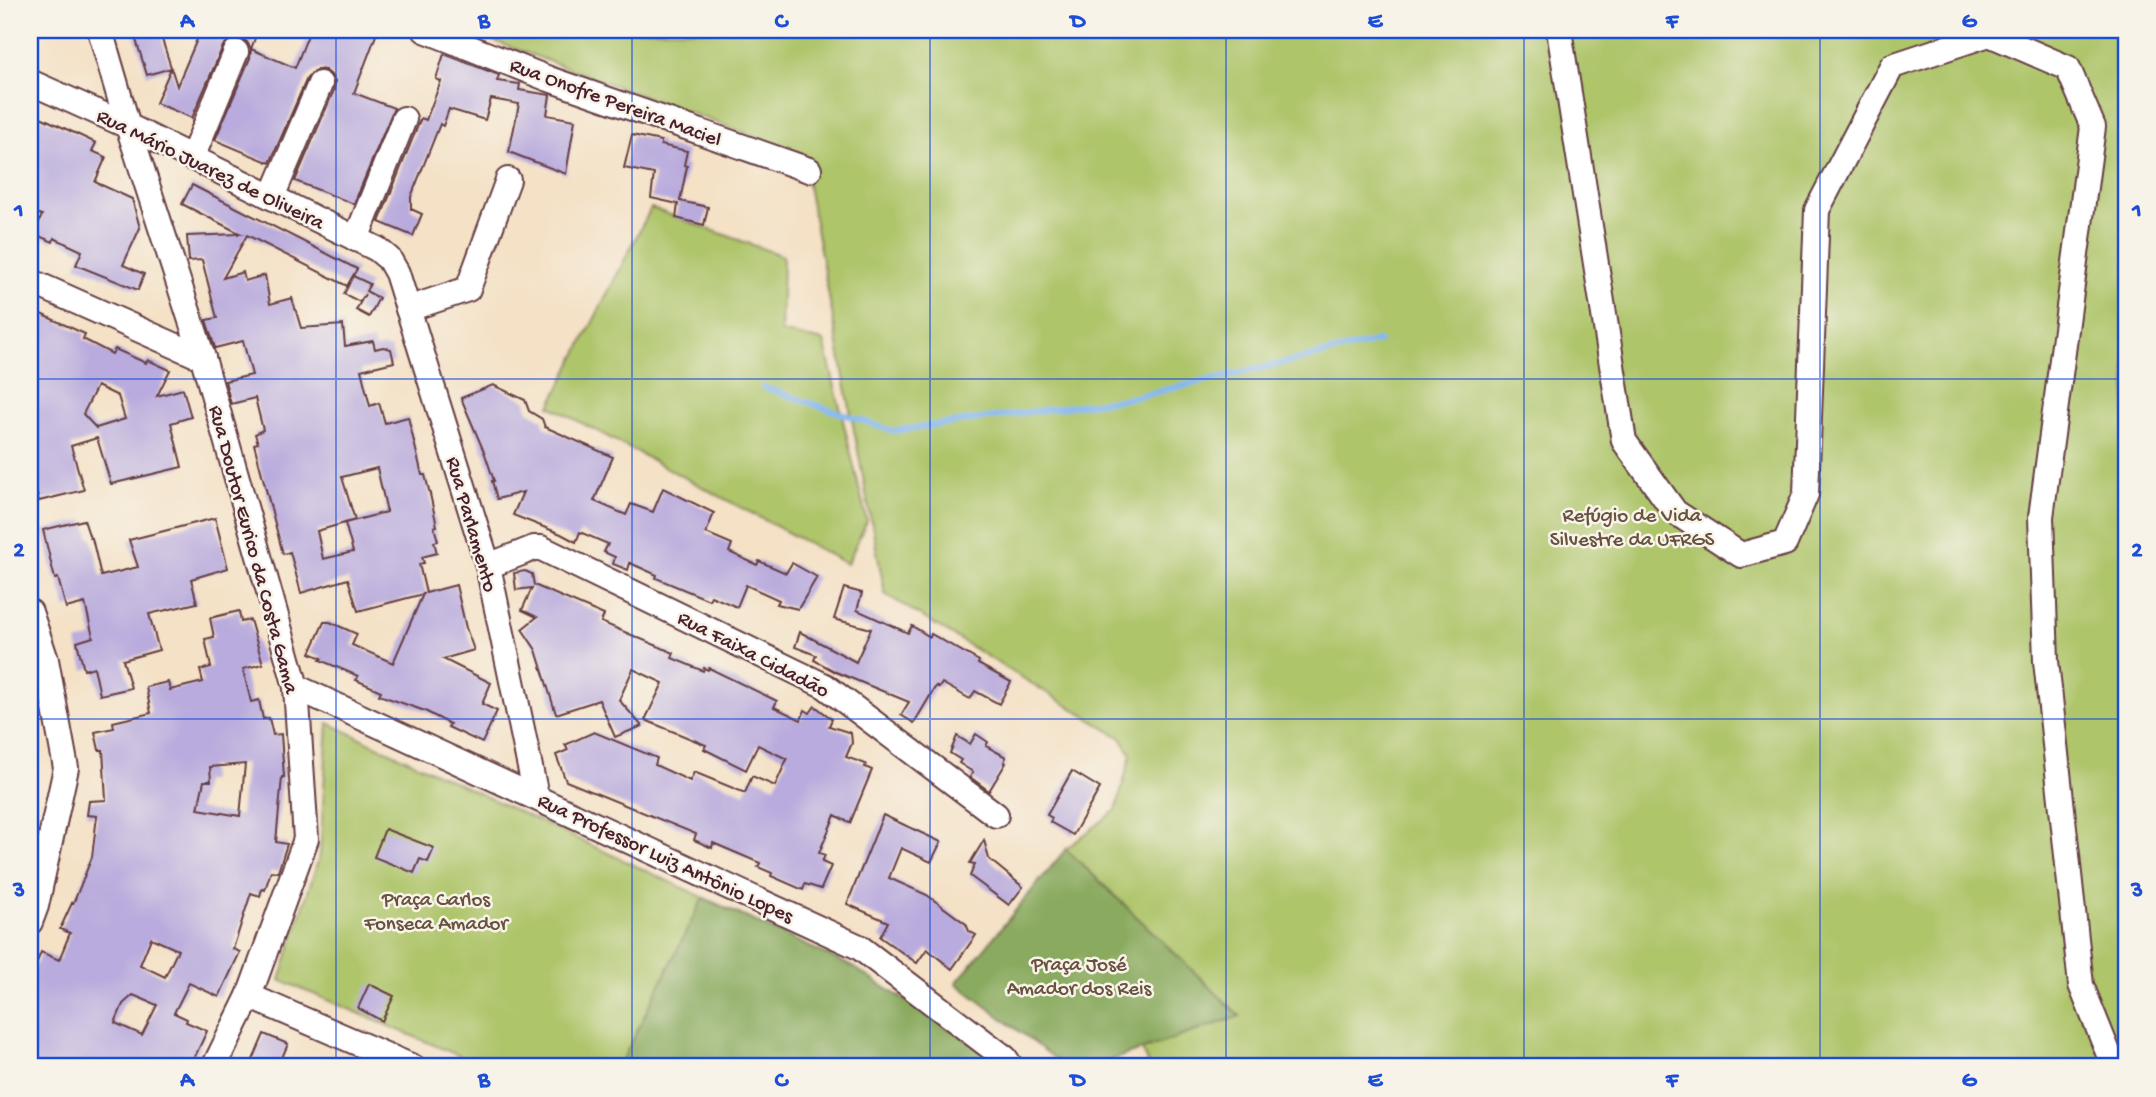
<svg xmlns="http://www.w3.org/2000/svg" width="2156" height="1097" font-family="'Gochi Hand',sans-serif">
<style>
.green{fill:#aec56a;stroke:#7c724a;stroke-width:2}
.forest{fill:#8aaa5e;stroke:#6a6444;stroke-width:2}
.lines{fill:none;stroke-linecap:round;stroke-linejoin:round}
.stream{stroke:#85b8f2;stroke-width:6}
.building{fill:#b9abdd;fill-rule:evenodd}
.minor-casing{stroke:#643c42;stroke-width:28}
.minor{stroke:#fff;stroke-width:24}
.grid{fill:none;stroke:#1d4ed8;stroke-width:2;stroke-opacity:0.55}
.labels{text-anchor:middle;stroke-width:5;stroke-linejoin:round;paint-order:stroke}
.street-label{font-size:21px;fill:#4a1f2b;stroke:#f7f3e8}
.park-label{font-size:21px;fill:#68513e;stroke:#f7f3e8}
.neatline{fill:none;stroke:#1d4ed8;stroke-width:2.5}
.grid-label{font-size:23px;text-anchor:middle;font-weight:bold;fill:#1d4ed8}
</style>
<rect width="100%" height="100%" fill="#f7f3e8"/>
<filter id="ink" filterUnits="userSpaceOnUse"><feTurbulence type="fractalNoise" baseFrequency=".0143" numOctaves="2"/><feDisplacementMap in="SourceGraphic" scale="14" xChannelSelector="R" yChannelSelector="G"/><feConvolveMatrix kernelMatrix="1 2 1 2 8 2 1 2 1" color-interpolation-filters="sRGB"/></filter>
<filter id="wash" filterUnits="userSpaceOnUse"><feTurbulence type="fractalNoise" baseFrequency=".00686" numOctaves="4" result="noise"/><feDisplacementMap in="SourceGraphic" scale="28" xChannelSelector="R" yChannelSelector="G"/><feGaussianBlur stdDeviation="1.57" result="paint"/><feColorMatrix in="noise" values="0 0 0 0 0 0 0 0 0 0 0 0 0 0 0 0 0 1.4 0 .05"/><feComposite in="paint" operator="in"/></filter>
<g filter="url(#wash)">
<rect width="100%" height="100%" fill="#f4e1c6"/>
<!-- green -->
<g class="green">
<path d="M464 30H2126V1067H1149L1142 1050 1239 1015 1066 849 1116 810 1131 754 1121 738 885 594 802 154Z"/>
<path d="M651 208 783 256 781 332 824 341 867 521 847 564 550 406Z"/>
<path d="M328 723 853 967 998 1067H486L280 980 320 854Z"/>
</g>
<!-- forest -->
<g class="forest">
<path d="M1066 849 1240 1016 1091 1067H1066L956 983Z"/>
<path d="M703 898 853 967 995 1058 998 1067H619Z"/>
</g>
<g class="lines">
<!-- stream -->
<path class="stream" d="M763 387 893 431 1130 398 1379 341"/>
</g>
<g id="blocks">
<!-- building -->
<g class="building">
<path d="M133 30H159L177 86 201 30H258L251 49 295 68 310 30H378L354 93 394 108 354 204 295 181 334 90 335 82 331 75 325 70 318 69 307 78 270 163 215 140 250 58 251 49 247 42 241 38 233 37 223 46 192 118 156 103 171 68 147 75Z"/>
<path d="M444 54 499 75 497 81 520 84 519 90 550 95 547 115 575 120 566 174 509 152 519 104 491 99 485 120 449 109 443 126 440 124 411 197V209L422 214 413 236 379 222 418 125 421 118 426 120 441 81 436 79Z"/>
<path d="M30 112 96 143 92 151 106 157 95 182 132 199 140 228 123 265 144 274 138 290 76 265 82 251 54 238 53 242 34 234 42 215 30 211Z"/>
<path d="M632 135 661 141V145L687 151 684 165 687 166 680 201 708 207 704 225 676 218 678 204 651 198 654 174 624 168Z"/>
<path d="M192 185 357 269 347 286 247 235 223 278 243 272 245 281 265 275 270 304 292 298 301 328 343 325 345 346 373 341 375 349 383 347 391 349 394 362 361 370 370 406 379 403 385 423 408 417 422 475H425L430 494 437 526 434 527 438 541 434 542 437 553 422 557 424 563 419 564 426 593 456 585 466 628 474 650 443 659 491 683 482 704 497 711 482 743 448 727 450 724 425 711 379 695 381 691 356 680 358 676 320 660 322 658 310 653 324 622H330L357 634 352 645 393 663 423 594 358 611 348 579 301 593 290 552 283 554 254 444 258 443 255 434 263 430 255 398 231 404 225 381 252 375 243 341 215 348 206 320 217 318 202 260 189 261 187 236 241 234 182 204ZM377 468 387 512 345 523 353 552 323 559 317 531 355 520 342 477Z"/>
<path d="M353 276 370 284 366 291 379 298 369 317 356 310 365 294 360 302 344 294Z"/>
<path d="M30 309 85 334 83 339 112 354 115 349 146 363 148 360 170 370 157 396 183 389 191 417 171 423 182 467 111 484 97 438 71 446 84 490 39 501 30 472ZM97 386 118 396 125 419 96 428 83 414Z"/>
<path d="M493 385 525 400 529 411 542 419 545 427 613 457 594 501 626 515 631 504 653 512 663 488 714 513 706 533 732 544 729 552 757 565 759 561 786 573 792 563 817 577 798 609 777 604 779 600 746 585 737 607 711 596 709 600 656 578 657 575 630 563 628 570 613 564 615 557 604 552 608 544 580 532 576 542 561 534 513 515 523 492 497 499 492 481H494L485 454 461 398Z"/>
<path d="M215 518 228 568 191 579 197 603 149 614 159 650 123 660 131 688 100 695 94 667 84 670 77 642 93 637 85 603 66 608 58 578 55 579 43 530 84 520 90 538H92L101 576 138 567 129 540Z"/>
<path d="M525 571 532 574 534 585 604 615 601 622 674 653 672 658 703 671 704 668 708 670 709 668 777 701 774 707 801 720 805 710 810 713 815 706 832 719 829 726 851 733 852 743 846 757 866 764 865 767 872 770 850 823 835 815 819 853 825 855 822 862 831 866 821 889 805 884 803 890 771 876 772 873 758 867 760 863 713 843 712 848 694 840 696 834 566 781 556 755 568 750 565 745 594 732 657 758 655 765 690 781 694 772 745 793 752 776 775 786 787 759 758 745 746 770 704 749 706 745 645 720 663 683 633 669 619 700 642 726 615 737 599 700 556 714 536 650 522 629 537 617 522 610 532 588 516 590 514 573Z"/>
<path d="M844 588 862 593 857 610 908 633 912 626 930 637 931 634 979 661 978 664 1011 682 999 704 975 691 970 699 942 683 939 688 936 686 914 723 901 715 909 702 836 672 814 660 816 655 795 647 800 632 856 662 871 629 834 619Z"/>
<path d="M239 611 241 622 250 620 263 664 243 669 251 702 259 700 263 719 269 718 273 735 281 734 284 777H282L276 842 287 844 278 872 271 871 265 890 262 889 260 896 251 893 233 949 240 952 219 997 189 983 174 1013 187 1019 186 1022 207 1031 190 1067H30V979L41 952 59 960 70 933 60 929 72 903 73 904 92 857 97 816 87 815 89 801 106 800 103 750H99L95 732 114 728 113 722 151 713 146 687 168 682 170 690 203 682 200 670 211 667 205 639 214 637 210 618ZM245 764 240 816 198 809 204 781H211L210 767ZM151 938 178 950 165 977 140 965ZM133 995 157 1005 142 1035 115 1023 123 1004Z"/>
<path d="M976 734 988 742 986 746 1006 757 1004 762 1006 763 989 791 970 777 973 772 959 763 961 760 950 753 957 736 970 744Z"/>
<path d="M1072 771 1100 788 1073 835 1050 822 1052 818 1047 815Z"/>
<path d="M883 815 941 842 931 862 901 848 889 878 927 895 966 924 969 931 976 935 952 969 927 949 917 963 880 937 888 922 847 904Z"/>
<path d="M385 829 434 848 428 862 420 859 414 873 374 857Z"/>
<path d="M984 840 989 859 1023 887 1009 905 970 876 975 864 970 863Z"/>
<path d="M369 984 394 996 382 1021 358 1008Z"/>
<path d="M264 1034 288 1044 278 1067H250Z"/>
</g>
</g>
</g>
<g filter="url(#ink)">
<use href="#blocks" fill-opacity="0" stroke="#643c42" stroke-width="2"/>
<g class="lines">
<defs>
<g id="minor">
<path d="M100 30 128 126 203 358 296 687 306 839 249 996 214 1067"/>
<path d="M425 30 549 79 809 170"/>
<path d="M1559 30 1624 441 1675 512 1741 555 1785 543 1806 494 1817 210 1892 66 1989 34 2068 68 2093 127 2041 517 2046 661 2081 985 2114 1067"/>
<path d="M30 82 128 126 377 249 389 259 397 273 488 566 536 796"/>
<path d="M192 158 236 52"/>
<path d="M272 197 320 84"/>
<path d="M356 239 404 119"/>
<path d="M30 281 203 358"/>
<path d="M408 309 468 289 508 180"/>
<path d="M488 566 534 548H541L825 686 996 815"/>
<path d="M30 612 46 660 66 768 36 906 30 922"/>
<path d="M296 687 859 947 1005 1058 1011 1067"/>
<path d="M249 996 413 1067"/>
</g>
</defs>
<!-- minor casing -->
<use href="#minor" class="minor-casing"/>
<!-- minor -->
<use href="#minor" class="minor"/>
</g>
</g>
<!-- grid -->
<path class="grid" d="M336 30V1067M632 30V1067M930 30V1067M1226 30V1067M1524 30V1067M1820 30V1067M30 379H2126M30 719H2126"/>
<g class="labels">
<!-- street labels -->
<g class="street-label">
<text transform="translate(616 101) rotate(20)" y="7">Rua Onofre Pereira Maciel</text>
<text transform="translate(211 168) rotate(26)" y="7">Rua Mário Juarez de Oliveira</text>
<text transform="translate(473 524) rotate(74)" y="7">Rua Parlamento</text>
<text transform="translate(255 549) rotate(75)" y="7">Rua Doutor Eurico da Costa Gama</text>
<text transform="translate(754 653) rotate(27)" y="7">Rua Faixa Cidadão</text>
<text transform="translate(666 857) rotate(25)" y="7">Rua Professor Luiz Antônio Lopes</text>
</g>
<!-- park labels -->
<g class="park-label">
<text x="1632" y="521">Refúgio de Vida<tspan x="1632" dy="24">Silvestre da UFRGS</tspan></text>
<text x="436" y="905">Praça Carlos<tspan x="436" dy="24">Fonseca Amador</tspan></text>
<text x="1079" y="970">Praça José<tspan x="1079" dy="24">Amador dos Reis</tspan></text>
</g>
</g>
<!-- margin -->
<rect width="2156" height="1097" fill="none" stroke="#f7f3e8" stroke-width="77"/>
<rect x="38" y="38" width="2080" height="1020" class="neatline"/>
<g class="grid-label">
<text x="187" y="27">A</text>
<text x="484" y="27">B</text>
<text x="781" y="27">C</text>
<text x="1078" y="27">D</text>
<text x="1375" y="27">E</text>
<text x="1672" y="27">F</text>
<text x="1969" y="27">G</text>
<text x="19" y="216">1</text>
<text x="2137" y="216">1</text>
<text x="19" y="556">2</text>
<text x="2137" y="556">2</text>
<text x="19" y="896">3</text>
<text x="2137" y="896">3</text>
<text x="187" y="1086">A</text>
<text x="484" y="1086">B</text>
<text x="781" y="1086">C</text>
<text x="1078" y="1086">D</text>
<text x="1375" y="1086">E</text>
<text x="1672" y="1086">F</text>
<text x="1969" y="1086">G</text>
</g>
</svg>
